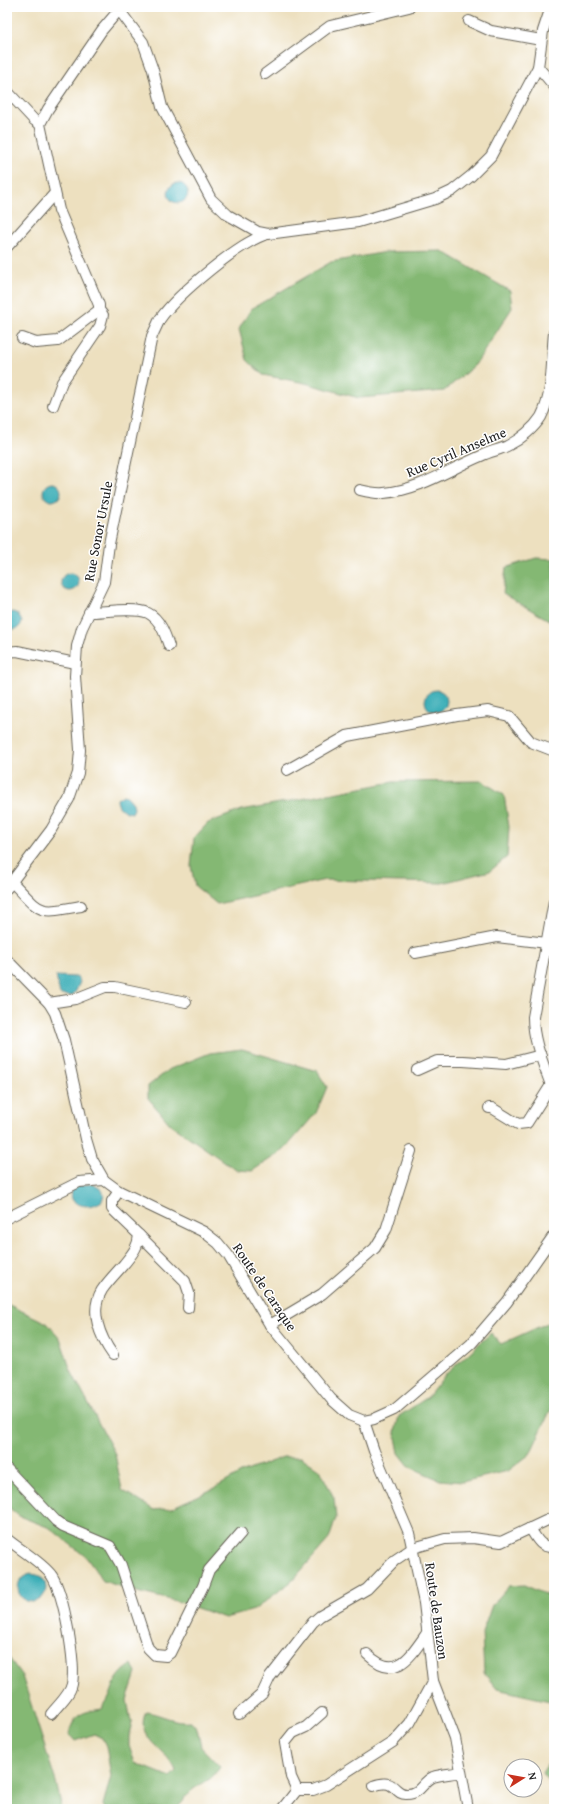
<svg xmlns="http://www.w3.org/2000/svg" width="561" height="1816" font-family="'Gentium Book Plus',serif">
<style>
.forest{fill:#84b873;stroke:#506a48}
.water{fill:#3eafb8;stroke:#2d666a}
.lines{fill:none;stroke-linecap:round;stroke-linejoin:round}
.minor-casing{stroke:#656155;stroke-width:12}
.minor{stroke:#fff;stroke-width:10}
.labels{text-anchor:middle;stroke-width:3;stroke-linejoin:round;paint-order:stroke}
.street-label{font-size:14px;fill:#1c1c1c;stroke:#fff}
</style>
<rect width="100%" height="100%" fill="#fff"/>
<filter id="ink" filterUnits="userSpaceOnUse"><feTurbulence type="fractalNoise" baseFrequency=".025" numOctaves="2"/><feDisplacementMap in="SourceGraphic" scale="8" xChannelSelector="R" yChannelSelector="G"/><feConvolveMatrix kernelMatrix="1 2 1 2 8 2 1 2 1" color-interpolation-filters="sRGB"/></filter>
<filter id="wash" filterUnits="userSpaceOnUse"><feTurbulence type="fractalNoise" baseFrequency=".012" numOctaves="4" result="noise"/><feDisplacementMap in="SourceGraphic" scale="16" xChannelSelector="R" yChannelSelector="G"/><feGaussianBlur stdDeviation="0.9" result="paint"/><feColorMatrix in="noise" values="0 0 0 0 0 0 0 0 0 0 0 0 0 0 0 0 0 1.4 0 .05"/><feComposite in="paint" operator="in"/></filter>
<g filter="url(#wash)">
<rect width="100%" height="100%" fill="#ede0bf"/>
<!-- forest -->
<g class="forest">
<path d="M442 251 510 291 512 308 475 365 444 391 359 398 305 383 263 375 247 360 239 329 251 309 331 262 386 252Z"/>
<path d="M536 558 554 559V623L503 594 506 568Z"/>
<path d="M482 781 504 795 509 827 507 857 490 871 442 883 325 880 217 904 195 886 191 866 194 838 208 823 242 810 393 782Z"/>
<path d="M242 1049 317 1071 327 1087 316 1113 284 1150 252 1171 236 1170 170 1124 148 1098V1086L170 1069 210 1053Z"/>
<path d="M7 1304 47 1323 60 1338 71 1371 115 1454 122 1490 154 1510 171 1508 215 1488 241 1473 283 1457H301L320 1470 334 1498 336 1518 329 1539 292 1581 254 1610 225 1618 180 1602 141 1593 103 1581 86 1557 50 1528 19 1516 7 1506Z"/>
<path d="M554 1320V1407L550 1411 530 1454 508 1471 462 1482 440 1480 410 1467 399 1453 395 1432 399 1416 428 1397 446 1374 491 1333 501 1344Z"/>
<path d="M524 1585 554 1598V1702L497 1689 484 1673 482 1633 492 1605 509 1586Z"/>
<path d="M7 1655 22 1676 56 1782 62 1809H7Z"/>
<path d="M132 1664 136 1673 127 1700 132 1727 129 1736V1746L135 1763 170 1777 176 1771C168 1749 133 1739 146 1712 162 1714 173 1723 191 1721L197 1728 201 1747 220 1767C210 1783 203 1781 191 1791 184 1798 183 1805 174 1809H105L103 1805 111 1776 106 1746 102 1738 94 1734 75 1741 69 1734C74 1713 83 1712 102 1709 117 1690 108 1681 132 1664Z"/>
<path d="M554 1763V1789L542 1773 547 1765Z"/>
</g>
<!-- water -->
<g class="water">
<circle cx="178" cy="193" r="10"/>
<circle cx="52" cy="492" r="9"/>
<circle cx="70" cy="582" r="9"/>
<path d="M13 612 18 614 22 622C19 630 14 630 7 629V614Z"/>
<circle cx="436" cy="701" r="11"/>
<path d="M123 795 127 796 133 803 134 809 132 813C124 812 117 808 117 799Z"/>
<path d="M56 976 77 977 80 982 76 991 72 996 60 995Z"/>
<path d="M93 1184 102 1190 104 1194 102 1201C93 1207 82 1208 73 1201L71 1196 72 1190 79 1185Z"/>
<circle cx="32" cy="1588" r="14"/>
</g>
</g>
<g filter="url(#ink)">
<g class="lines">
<defs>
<g id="minor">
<path d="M117 7 143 42 153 70 162 107 211 199 228 215 258 232 268 234 358 222 435 199 452 191 471 176 491 156 538 67 543 31 551 7"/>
<path d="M469 21 491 31 541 40"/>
<path d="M538 67 554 86"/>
<path d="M265 74 330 26 409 7"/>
<path d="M7 91 34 120 40 124"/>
<path d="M7 247 55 193"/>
<path d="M22 338 36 343 58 341 99 310V305L59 210 40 124 48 109 102 30 119 10"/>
<path d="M53 406 62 382 100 326 103 315 99 310"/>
<path d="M360 490C368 492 376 494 384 493 419 490 450 469 481 456 490 451 501 450 509 445 521 439 534 428 541 417 554 392 551 359 554 333"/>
<path d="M89 612C104 612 136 607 148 613 160 619 165 634 169 646"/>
<path d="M7 652 17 651 75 663"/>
<path d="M287 770 347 736 457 715 488 711 509 716 531 742 554 751"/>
<path d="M12 882C43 914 37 914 81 906"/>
<path d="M7 888 51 830 69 799 78 773 80 750 75 676 77 646 82 628 104 582 109 544 152 336C155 330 157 325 160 319 177 295 240 241 268 234"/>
<path d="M554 901 533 1017C533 1044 546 1069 554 1094"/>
<path d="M415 953 497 937 547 943"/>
<path d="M7 960 49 1003 55 1013 64 1040 86 1139 92 1159 104 1180 119 1191 204 1232 218 1243 228 1255 270 1325 331 1399 349 1415 364 1421 374 1419 394 1410 471 1344 507 1302 554 1235"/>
<path d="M49 1003 75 999 105 987H115L186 1002"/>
<path d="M417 1070 437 1061H463L506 1064 541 1055"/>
<path d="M489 1108H492L518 1124 527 1123 551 1085"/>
<path d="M7 1218 79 1182 104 1180"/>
<path d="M139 1235 185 1281 189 1293 188 1308"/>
<path d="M270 1325 322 1294 375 1248 386 1230 411 1151"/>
<path d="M113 1355C100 1337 89 1311 102 1290 108 1281 117 1272 124 1264 132 1254 138 1248 139 1235L112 1209V1201L119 1191"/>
<path d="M364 1421 374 1451 409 1533 424 1603 433 1681 455 1738 468 1809"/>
<path d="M7 1469 56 1521 63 1526 110 1546 121 1565 148 1648 155 1655 166 1656 170 1653 203 1586 209 1570 241 1533"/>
<path d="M530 1528C537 1539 540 1548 554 1547"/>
<path d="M7 1539C19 1549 43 1563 52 1576 64 1595 76 1662 72 1684 70 1695 58 1705 51 1714"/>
<path d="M367 1654C396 1682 410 1657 427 1633"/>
<path d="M239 1714 262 1694 270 1677 313 1622 320 1616 367 1589 395 1560 413 1548 445 1539 473 1538 501 1542 554 1517"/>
<path d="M373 1786C397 1777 393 1795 407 1794 421 1794 422 1782 433 1777 441 1774 452 1774 461 1772"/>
<path d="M297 1790H313L326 1785 393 1742 410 1723 433 1681"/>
<path d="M282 1809 297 1790 291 1777 285 1743 293 1733 306 1727 322 1713"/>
</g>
</defs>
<!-- minor casing -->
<use href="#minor" class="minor-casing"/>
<!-- minor -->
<use href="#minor" class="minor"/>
</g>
</g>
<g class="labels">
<!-- street labels -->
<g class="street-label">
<text transform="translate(456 452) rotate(-23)" y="5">Rue Cyril Anselme</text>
<text transform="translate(98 531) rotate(-79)" y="5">Rue Sonor Ursule</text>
<text transform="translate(265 1287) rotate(56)" y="5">Route de Caraque</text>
<text transform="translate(437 1611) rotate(82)" y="5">Route de Bauzon</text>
</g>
</g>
<!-- margin -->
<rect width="561" height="1816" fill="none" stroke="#fff" stroke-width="24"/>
<!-- north arrow -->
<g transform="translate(523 1778) rotate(79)"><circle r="19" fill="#ffffff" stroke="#a4a4a4"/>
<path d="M0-3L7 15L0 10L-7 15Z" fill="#c8321e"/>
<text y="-6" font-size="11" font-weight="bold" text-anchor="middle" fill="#1c1c1c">N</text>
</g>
</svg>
